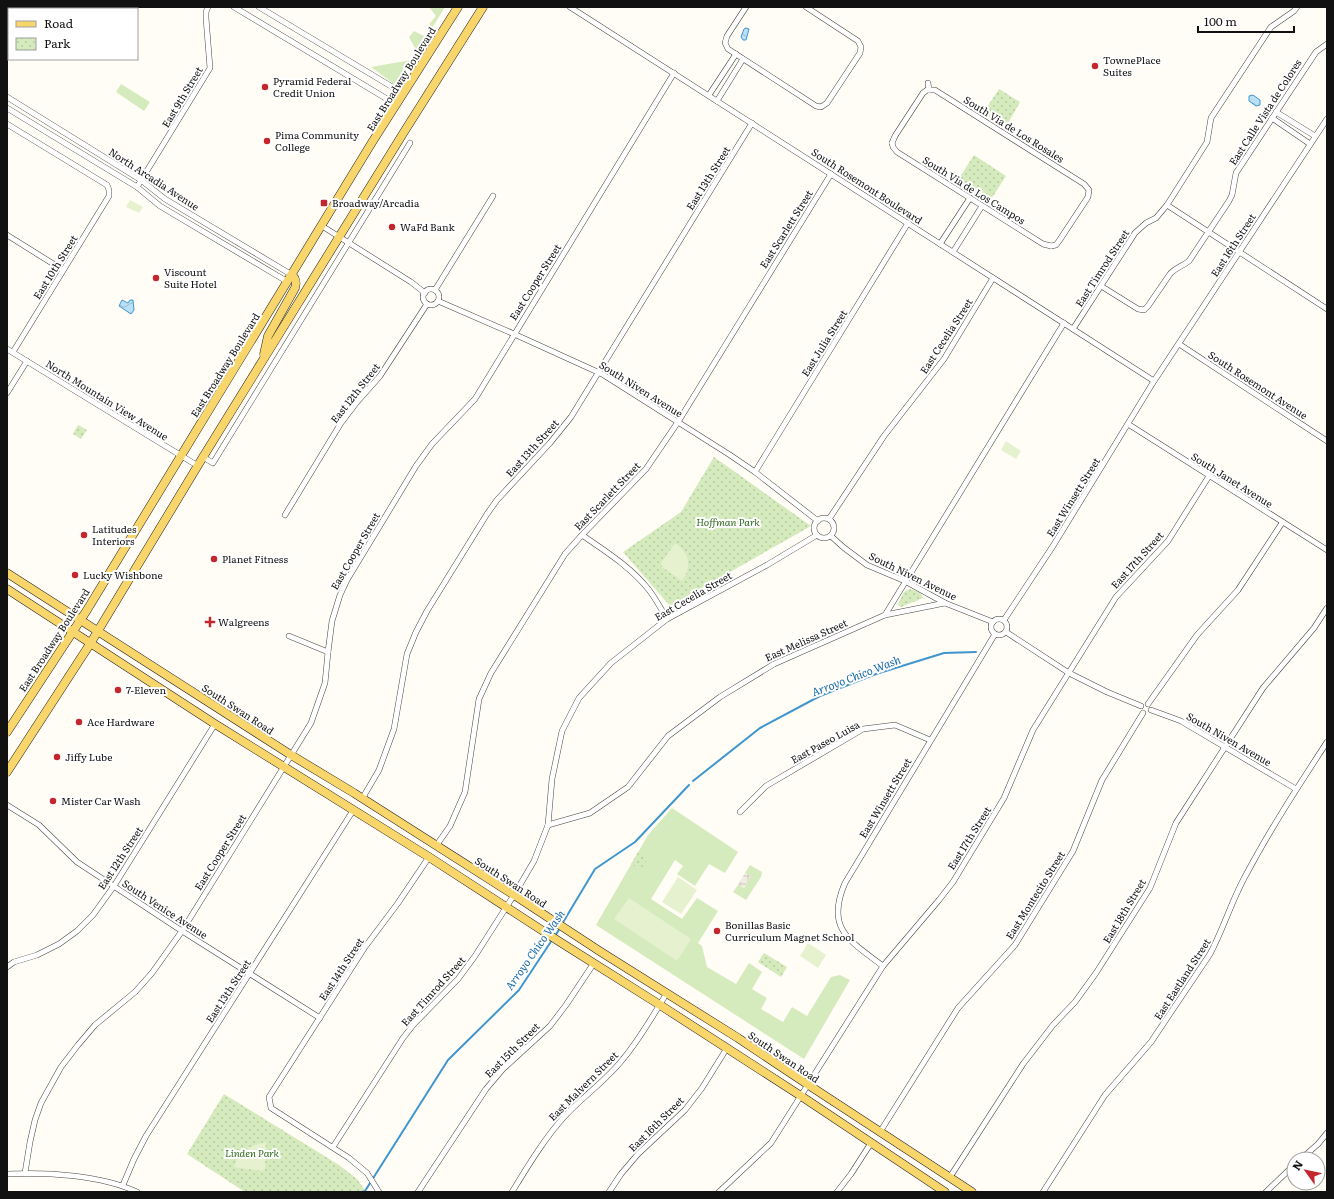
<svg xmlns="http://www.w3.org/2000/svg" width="1334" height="1199" font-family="Literata,serif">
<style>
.grass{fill:#d5ebbd}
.park{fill:url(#park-dots)}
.pitch{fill:#e6f2cf}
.plaza{fill:url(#plaza-grid)}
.water{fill:url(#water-waves);stroke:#3f96cf}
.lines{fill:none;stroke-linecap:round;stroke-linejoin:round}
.stream{stroke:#3f96cf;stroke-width:2}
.minor-casing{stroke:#444;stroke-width:6}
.primary-casing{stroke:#222;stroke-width:9}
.minor{stroke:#fff;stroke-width:5}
.primary{stroke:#f9d66b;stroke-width:8}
.poi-dot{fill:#c4262e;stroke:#fff;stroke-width:1.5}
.labels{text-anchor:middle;stroke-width:4;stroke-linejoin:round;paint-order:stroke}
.poi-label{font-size:10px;fill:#111;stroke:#fff;text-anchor:start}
.street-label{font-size:10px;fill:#111;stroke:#fff}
.park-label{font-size:10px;font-style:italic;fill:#2f6b1f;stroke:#fff}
.water-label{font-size:11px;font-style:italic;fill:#1768a6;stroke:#fff}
</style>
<defs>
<pattern id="park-dots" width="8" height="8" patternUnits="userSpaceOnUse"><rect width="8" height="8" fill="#d5ebbd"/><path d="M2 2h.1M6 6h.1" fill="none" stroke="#b6c8a1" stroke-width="1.8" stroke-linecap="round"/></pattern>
<pattern id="plaza-grid" width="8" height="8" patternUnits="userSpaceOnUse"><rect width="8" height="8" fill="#f1ede2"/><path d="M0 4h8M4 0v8" fill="none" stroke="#cecac1"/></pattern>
<pattern id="water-waves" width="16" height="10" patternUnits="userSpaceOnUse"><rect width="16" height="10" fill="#b9e0f7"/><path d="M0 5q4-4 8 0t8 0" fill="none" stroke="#9ebfd3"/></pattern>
</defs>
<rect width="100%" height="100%" fill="#fffdf5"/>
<!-- grass -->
<g class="grass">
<path d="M429 7H445L399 83 394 84 371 67 411 60 417 52 409 37 414 31 424 36 428 32 430 23 436 16Z"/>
<path d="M121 84 150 102 144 111 116 92Z"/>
<path d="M672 808 738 852 725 873 709 864 695 886 677 874 683 866 675 860 651 899 682 919 697 898 718 911 698 943 702 946 707 967 736 984 749 963 762 972 752 989 767 998 761 1009 783 1022 792 1007 807 1016 831 977 840 975 850 980 804 1059 596 925 648 835Z"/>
<path d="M750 865 762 872 761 877 746 900 733 892 738 885 744 888 751 876 745 873Z"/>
</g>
<!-- park -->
<g class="park">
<path d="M999 89 1020 102 1006 127 983 113Z"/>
<path d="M974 155 1006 176 988 204 956 183Z"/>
<path d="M78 425 87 430 81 439 73 434Z"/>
<path d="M714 457 811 526 670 606 623 552 681 512Z"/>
<path d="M910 589C915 591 921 591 923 598L901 607 899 606 898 604 904 592Z"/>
<path d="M638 852 648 858 641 870 631 864Z"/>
<path d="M764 953 787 967 781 977 758 962Z"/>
<path d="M224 1094 339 1165 357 1179 366 1192H245L187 1154Z"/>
</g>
<!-- pitch -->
<g class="pitch">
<path d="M130 200 143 207 139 213 126 207Z"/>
<path d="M1006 441 1021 451 1016 459 1001 450Z"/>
<path d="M675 543C690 553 692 567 682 581L662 567 661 563Z"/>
<path d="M678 877 697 890 681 914 662 902Z"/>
<path d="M629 898 691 939 677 961 614 919Z"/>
<path d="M808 943 826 955 818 968 800 956Z"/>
<path d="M266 1142 265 1169 262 1171 234 1167C239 1151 251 1145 266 1142Z"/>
</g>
<!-- plaza -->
<path class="plaza" d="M745 873 751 876 744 888 738 885Z"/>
<!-- water -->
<g class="water">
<path d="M746 28 749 29 746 40H743L741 37 744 29Z"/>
<path d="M1253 95 1260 100V105L1256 106 1249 101V96Z"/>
<path d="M122 300 128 303 130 300H133L134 310 131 314 119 306Z"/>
</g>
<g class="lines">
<!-- stream -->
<g class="stream">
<path d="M693 781 760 728 820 696 876 674 944 653 976 652"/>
<path d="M562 924 595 869 635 842 689 785"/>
<path d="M555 936 560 928"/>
<path d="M362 1192 365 1191 448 1060 519 990 552 940"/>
</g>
<defs>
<g id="minor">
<path d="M234 7 397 105"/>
<path d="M259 7 404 94"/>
<path d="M570 7 1154 381"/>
<path d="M746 7 727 36 725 43 728 49 816 106 821 107 827 103 860 53 861 47 858 41 806 7"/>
<path d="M928 83 929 90"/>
<path d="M709 95 736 54"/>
<path d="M7 97 141 180 165 199 292 275"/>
<path d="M717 101 743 59"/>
<path d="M7 108 137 187 160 206 288 282"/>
<path d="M1276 112 1315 136"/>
<path d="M1272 118 1310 144"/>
<path d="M7 124 107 185 109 190V196L13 352"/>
<path d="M892 143 895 136 923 93 927 90H935L1084 184 1089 190 1088 197 1059 241 1056 245 1051 246"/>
<path d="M892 143 893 147 897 152 1043 244 1051 246"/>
<path d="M137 187 210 68 206 18V12L208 7"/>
<path d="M1167 205 1327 309"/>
<path d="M322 226 411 282 425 293"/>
<path d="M7 235 63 270"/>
<path d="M940 244 970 198"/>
<path d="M953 252 982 206"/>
<path d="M1101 286 1138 309 1144 310 1148 306 1170 274C1175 268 1183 266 1189 261L1229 201 1232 195 1236 173 1316 52 1327 44"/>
<circle cx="431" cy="297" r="8"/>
<path d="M435 290 493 196"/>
<path d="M438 301 514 334 602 374 730 455 755 472 818 521"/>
<path d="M1073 329 1135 233 1146 223 1156 218 1167 205 1207 142 1211 118 1271 27 1294 11 1297 7"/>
<path d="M1179 344 1327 441"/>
<path d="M7 349 198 466"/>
<path d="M7 393 27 361"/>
<path d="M1128 424 1327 550"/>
<path d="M203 457 213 463 410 143"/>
<path d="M755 472 908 223"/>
<path d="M285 515 341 423 357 402 380 376 427 304"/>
<circle cx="824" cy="528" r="10"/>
<path d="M829 519 884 436 944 359 993 278"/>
<path d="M582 535C605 551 631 567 649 590 656 599 661 609 667 619"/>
<path d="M831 536 843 547 867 565 905 581 945 603 993 622"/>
<path d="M885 615 945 603"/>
<circle cx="999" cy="627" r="8"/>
<path d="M1004 620 1053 546 1154 381 1327 119"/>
<path d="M1006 632 1069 673 1107 692 1141 706"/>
<path d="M289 636 328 652"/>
<path d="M1148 704 1197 635 1238 590 1282 523"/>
<path d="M1151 710 1181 721 1296 789"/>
<path d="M362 799 379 770 394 729 407 654 416 632 427 611 487 514 497 500 550 443 571 417 752 123"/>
<path d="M7 805 39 825 77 862 182 931 320 1018"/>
<path d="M740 812 766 786 863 729 895 725 930 740"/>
<path d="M548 825 590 813 628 787 668 736 720 697 774 664 885 615 1064 323"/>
<path d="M436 846 450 826 465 792 479 699 491 673 565 554 582 535 646 469 678 422 831 174"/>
<path d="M883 966C850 941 825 929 845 883L995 634"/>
<path d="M7 967 14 962 37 955 59 944 77 931 93 915 114 886 215 724"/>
<path d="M880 1132 958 1008 1015 945 1073 851 1102 780 1143 713"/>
<path d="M333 1147 403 1038 414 1024 458 979 475 956 514 895 534 861 548 825 552 779 562 731 579 698 611 663 667 619 767 565 817 535"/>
<path d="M1301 1159 1318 1144 1327 1133"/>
<path d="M25 1173 30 1142 35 1120 41 1103 61 1067 78 1045 95 1025 135 992 152 973 182 931 311 723 325 683 328 652 332 621 340 595 347 580 416 466 432 444 475 399 674 73"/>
<path d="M7 1174C47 1172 101 1175 137 1192"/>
<path d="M950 1177 1023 1064 1053 1025 1075 1002 1096 973 1150 888 1176 823 1263 688 1314 628 1327 608"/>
<path d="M123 1185 134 1159 146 1136 354 809"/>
<path d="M379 1192 367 1173 349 1158 271 1108 269 1097 365 947 398 903 429 857"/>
<path d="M418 1192 486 1089 503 1069 550 1026 566 1005 594 963"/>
<path d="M512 1192C528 1166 544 1139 564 1117 583 1096 606 1081 623 1059 640 1039 653 1015 667 993"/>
<path d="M609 1192 621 1174 638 1154 685 1110 702 1088 727 1048"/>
<path d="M719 1192 771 1143 883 966 939 900 953 882 1004 798 1033 730 1116 597 1168 541 1209 476"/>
<path d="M837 1192 851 1174 871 1143"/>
<path d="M1043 1192 1105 1095 1151 1042 1210 954C1224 928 1232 899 1247 873 1271 828 1299 785 1327 742"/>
<path d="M1266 1192 1294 1165"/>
</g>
<g id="primary">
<path d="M264 354 268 336 295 288C297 282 296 279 292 275"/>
<path d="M7 573 291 755 354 793 514 895 601 952 738 1038 807 1084 972 1192"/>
<path d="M7 589 215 724 429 857 560 942 660 1005 801 1096 945 1192"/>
<path d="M7 732 87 610 371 144 458 7"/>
<path d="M7 772 90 644 203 457 404 132 483 7"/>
</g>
</defs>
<!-- minor casing -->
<use href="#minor" class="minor-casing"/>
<!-- primary casing -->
<use href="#primary" class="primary-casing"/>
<!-- minor -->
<use href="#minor" class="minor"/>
<!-- primary -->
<use href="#primary" class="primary"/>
</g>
<!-- markers -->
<g class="poi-dot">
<circle cx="1095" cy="66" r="4"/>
<circle cx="265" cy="87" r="4"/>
<circle cx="267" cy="141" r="4"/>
<rect x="320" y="199" width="8" height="8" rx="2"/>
<circle cx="392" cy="227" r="4"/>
<circle cx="156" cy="278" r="4"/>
<circle cx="84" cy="535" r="4"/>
<circle cx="214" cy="559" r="4"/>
<circle cx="75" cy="575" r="4"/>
<path d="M208 616h4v4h4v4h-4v4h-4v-4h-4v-4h4z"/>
<circle cx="118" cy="690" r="4"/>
<circle cx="79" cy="722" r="4"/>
<circle cx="57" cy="757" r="4"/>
<circle cx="53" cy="801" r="4"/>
<circle cx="717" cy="931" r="4"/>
</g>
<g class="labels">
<!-- poi labels -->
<g class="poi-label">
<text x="1103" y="64">TownePlace<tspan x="1103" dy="12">Suites</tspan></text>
<text x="273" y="85">Pyramid Federal<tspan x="273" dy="12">Credit Union</tspan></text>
<text x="275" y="139">Pima Community<tspan x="275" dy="12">College</tspan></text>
<text x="332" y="207">Broadway/Arcadia</text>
<text x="400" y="231">WaFd Bank</text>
<text x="164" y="276">Viscount<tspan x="164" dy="12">Suite Hotel</tspan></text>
<text x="92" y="533">Latitudes<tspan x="92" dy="12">Interiors</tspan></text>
<text x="222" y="563">Planet Fitness</text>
<text x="83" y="579">Lucky Wishbone</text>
<text x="218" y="626">Walgreens</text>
<text x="126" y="694">7-Eleven</text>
<text x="87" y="726">Ace Hardware</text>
<text x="65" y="761">Jiffy Lube</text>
<text x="61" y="805">Mister Car Wash</text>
<text x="725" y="929">Bonillas Basic<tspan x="725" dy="12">Curriculum Magnet School</tspan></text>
</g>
<!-- street labels -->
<g class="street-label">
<text transform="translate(401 79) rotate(-58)" y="4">East Broadway Boulevard</text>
<text transform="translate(182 97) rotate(-59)" y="4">East 9th Street</text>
<text transform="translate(1265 112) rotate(-57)" y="4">East Calle Vista de Colores</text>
<text transform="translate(1014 129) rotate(32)" y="4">South Via de Los Rosales</text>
<text transform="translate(708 178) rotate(-58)" y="4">East 13th Street</text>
<text transform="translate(154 179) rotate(33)" y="4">North Arcadia Avenue</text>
<text transform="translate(867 186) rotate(33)" y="4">South Rosemont Boulevard</text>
<text transform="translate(974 190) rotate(32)" y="4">South Via de Los Campos</text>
<text transform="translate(786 229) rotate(-58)" y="4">East Scarlett Street</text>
<text transform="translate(1233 245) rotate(-57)" y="4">East 16th Street</text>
<text transform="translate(55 267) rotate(-58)" y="4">East 10th Street</text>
<text transform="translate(1102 268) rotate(-57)" y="4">East Timrod Street</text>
<text transform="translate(535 282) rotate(-58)" y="4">East Cooper Street</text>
<text transform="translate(946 336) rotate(-57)" y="4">East Cecelia Street</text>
<text transform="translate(824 343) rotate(-58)" y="4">East Julia Street</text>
<text transform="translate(225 365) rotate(-58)" y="4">East Broadway Boulevard</text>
<text transform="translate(1258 385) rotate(33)" y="4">South Rosemont Avenue</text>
<text transform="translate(641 389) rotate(32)" y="4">South Niven Avenue</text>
<text transform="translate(355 393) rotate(-52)" y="4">East 12th Street</text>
<text transform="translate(107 400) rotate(32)" y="4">North Mountain View Avenue</text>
<text transform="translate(532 448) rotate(-48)" y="4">East 13th Street</text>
<text transform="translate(1232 480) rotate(32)" y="4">South Janet Avenue</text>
<text transform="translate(607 496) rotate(-46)" y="4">East Scarlett Street</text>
<text transform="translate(1073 497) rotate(-58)" y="4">East Winsett Street</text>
<text transform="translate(355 551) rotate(-60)" y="4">East Cooper Street</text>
<text transform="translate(1137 560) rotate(-48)" y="4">East 17th Street</text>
<text transform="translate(913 576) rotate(26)" y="4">South Niven Avenue</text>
<text transform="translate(693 596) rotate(-30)" y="4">East Cecelia Street</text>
<text transform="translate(54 640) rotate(-57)" y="4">East Broadway Boulevard</text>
<text transform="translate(806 640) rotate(-24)" y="4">East Melissa Street</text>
<text transform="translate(238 709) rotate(33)" y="4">South Swan Road</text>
<text transform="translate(1229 739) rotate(30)" y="4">South Niven Avenue</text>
<text transform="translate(825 742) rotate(-29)" y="4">East Paseo Luisa</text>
<text transform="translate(885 798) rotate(-59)" y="4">East Winsett Street</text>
<text transform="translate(969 838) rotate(-58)" y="4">East 17th Street</text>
<text transform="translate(220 852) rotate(-58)" y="4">East Cooper Street</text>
<text transform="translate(120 858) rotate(-57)" y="4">East 12th Street</text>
<text transform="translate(511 882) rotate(33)" y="4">South Swan Road</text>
<text transform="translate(1035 895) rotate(-58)" y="4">East Montecito Street</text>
<text transform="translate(165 909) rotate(33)" y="4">South Venice Avenue</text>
<text transform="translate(1124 911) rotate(-59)" y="4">East 18th Street</text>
<text transform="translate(341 969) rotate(-57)" y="4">East 14th Street</text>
<text transform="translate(1182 979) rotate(-57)" y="4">East Eastland Street</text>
<text transform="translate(228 991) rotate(-57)" y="4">East 13th Street</text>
<text transform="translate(433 991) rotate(-48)" y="4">East Timrod Street</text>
<text transform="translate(512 1050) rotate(-45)" y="4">East 15th Street</text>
<text transform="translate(784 1057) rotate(34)" y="4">South Swan Road</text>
<text transform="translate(583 1086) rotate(-45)" y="4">East Malvern Street</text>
<text transform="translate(656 1124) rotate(-45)" y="4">East 16th Street</text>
</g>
<!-- park labels -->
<g class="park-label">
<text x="728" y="526">Hoffman Park</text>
<text x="252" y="1157">Linden Park</text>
</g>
<!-- water labels -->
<g class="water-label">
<text transform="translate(856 676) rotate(-21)" y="4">Arroyo Chico Wash</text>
<text transform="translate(535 950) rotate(-55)" y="4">Arroyo Chico Wash</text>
</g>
</g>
<!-- border -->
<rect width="1334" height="1199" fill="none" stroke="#111111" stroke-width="16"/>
<!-- legend -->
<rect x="8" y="8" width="130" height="52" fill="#ffffff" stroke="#a0a0a0"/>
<rect x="16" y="21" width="20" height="6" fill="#f9d66b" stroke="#a0a0a0"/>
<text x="44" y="28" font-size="12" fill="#111111">Road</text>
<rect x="16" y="38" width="20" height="12" fill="url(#park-dots)" stroke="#a0a0a0"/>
<text x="44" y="48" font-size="12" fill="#111111">Park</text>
<!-- north arrow -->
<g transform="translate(1306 1171) rotate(303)"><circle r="19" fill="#ffffff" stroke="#a0a0a0"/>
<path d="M0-3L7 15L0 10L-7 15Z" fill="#c4262e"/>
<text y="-6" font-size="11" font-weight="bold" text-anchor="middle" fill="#111111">N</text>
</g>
<!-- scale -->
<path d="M1198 26v6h96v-6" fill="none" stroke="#111111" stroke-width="2"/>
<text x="1204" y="26" font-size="12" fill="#111111" stroke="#ffffff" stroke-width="3" paint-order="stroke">100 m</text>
</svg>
